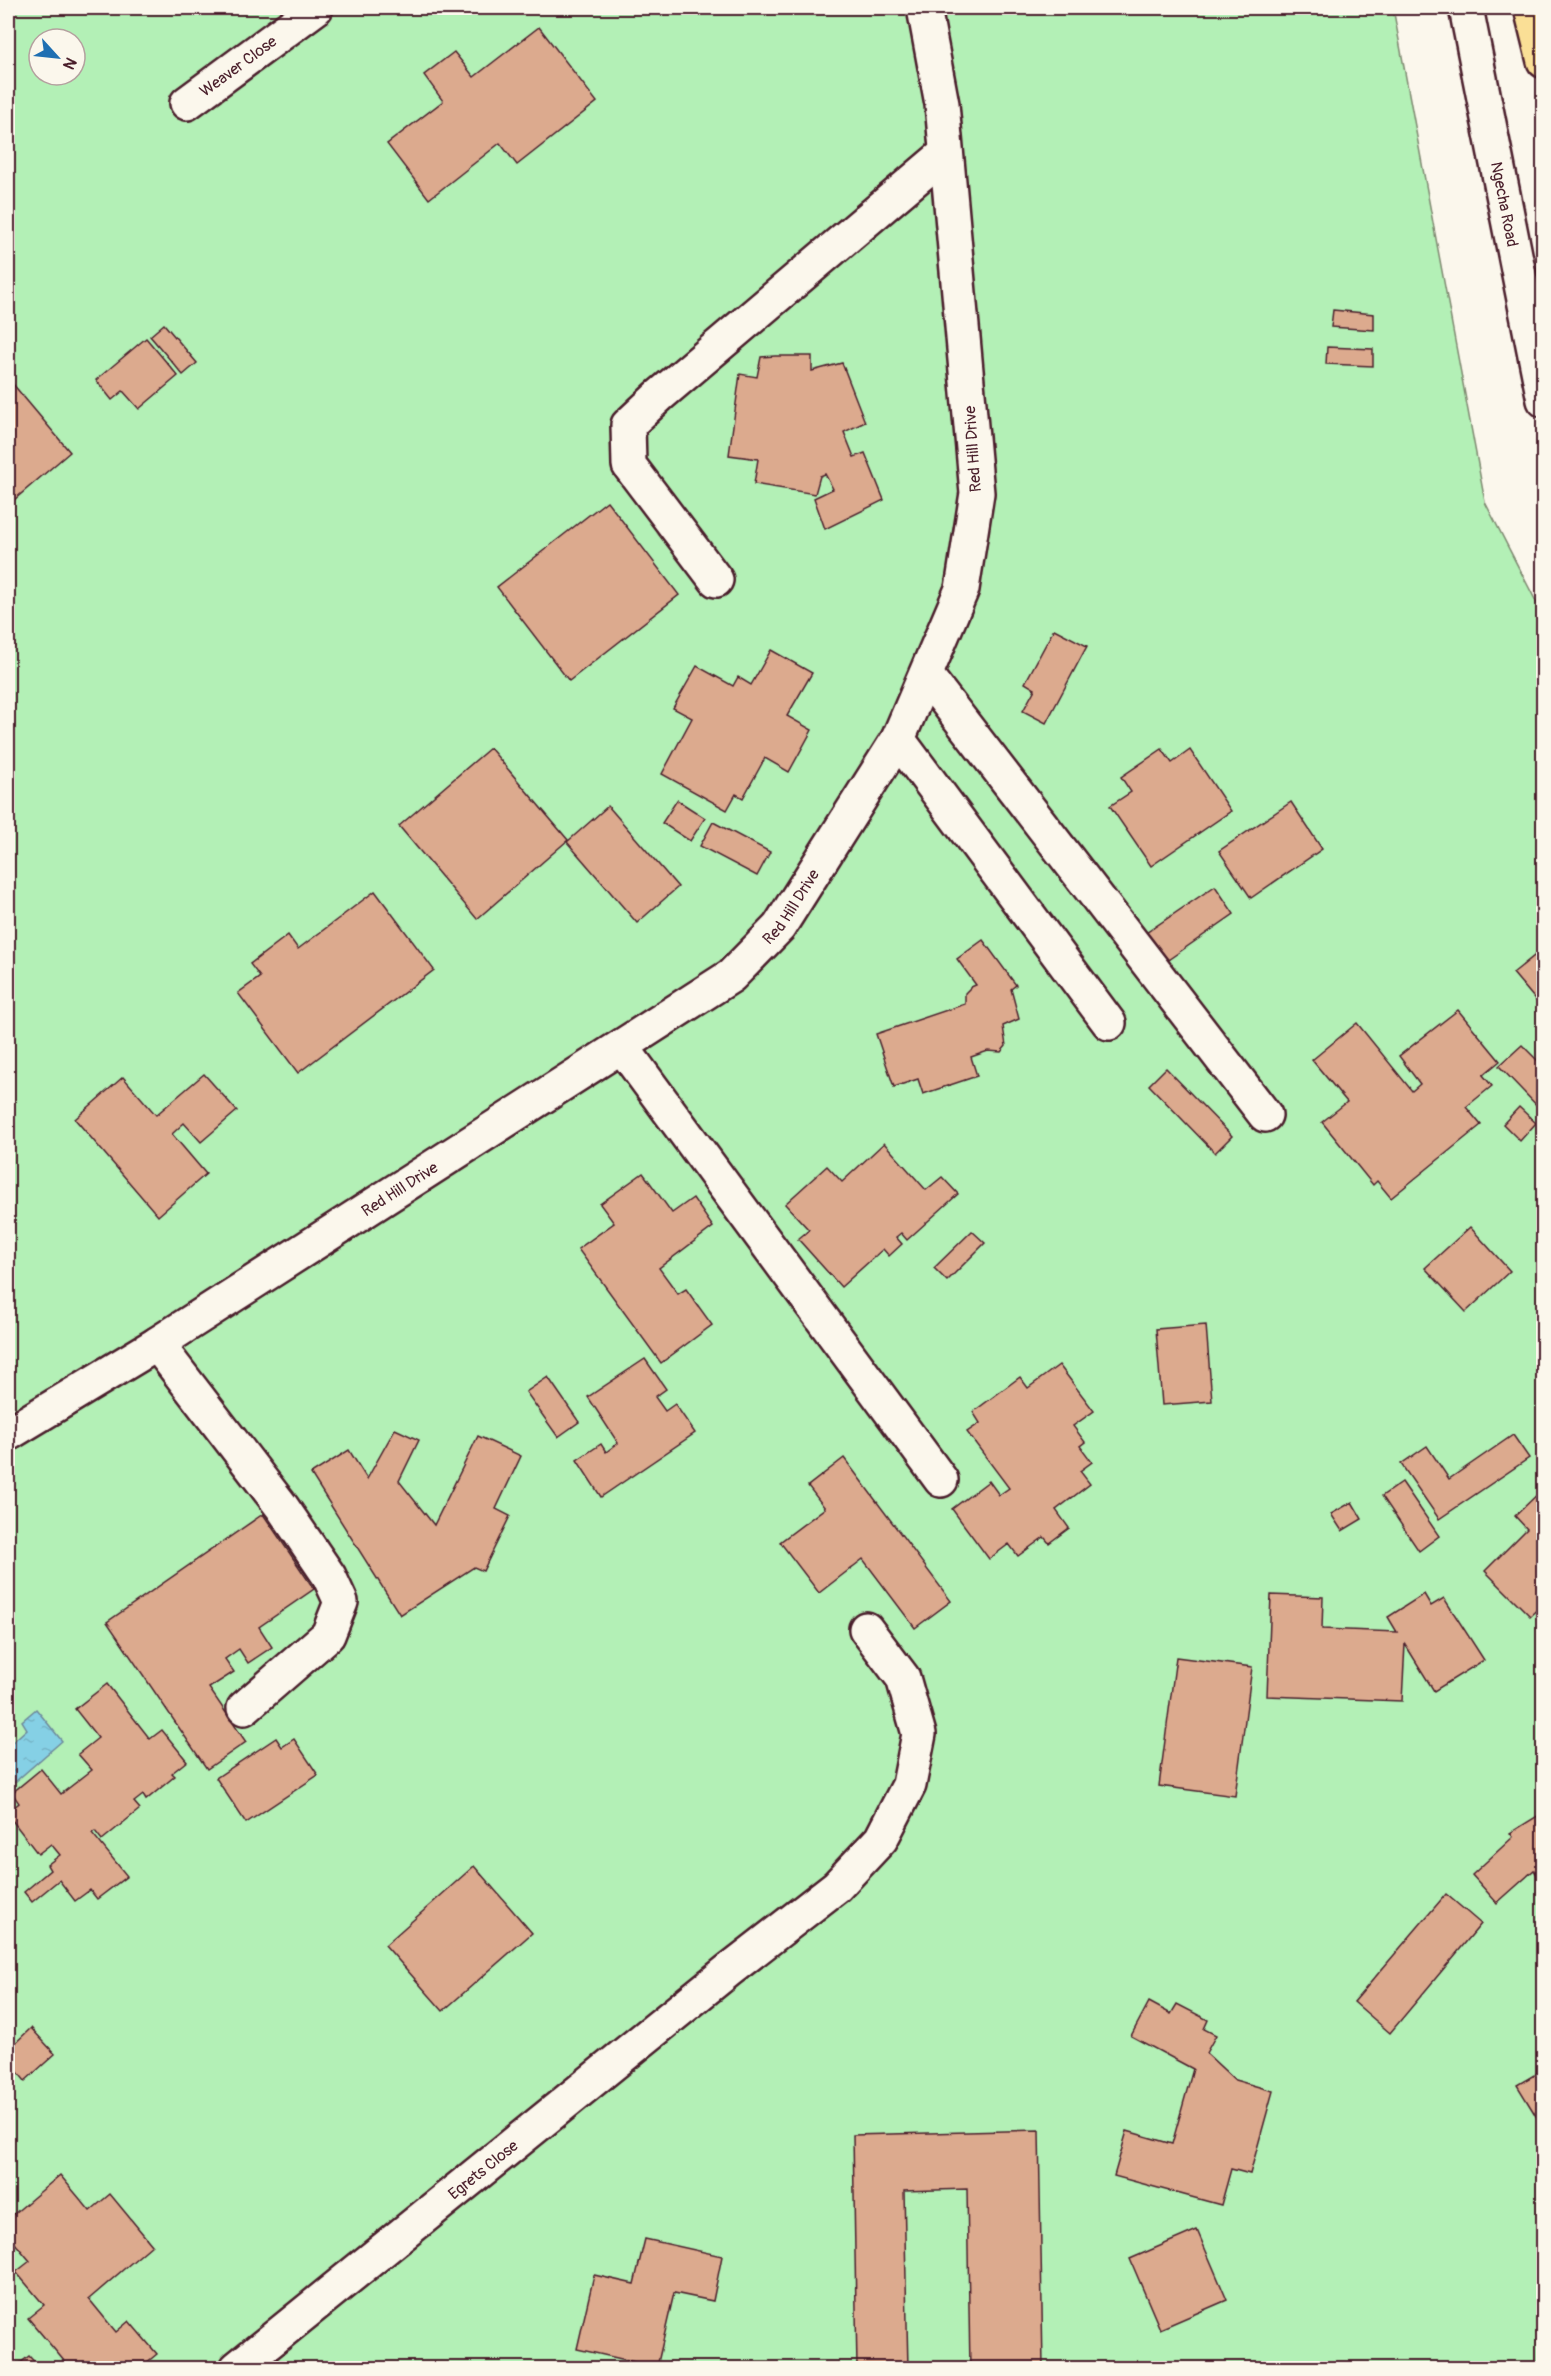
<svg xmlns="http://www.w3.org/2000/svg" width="1551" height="2376" font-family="Pangolin,sans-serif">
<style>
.garden{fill:#b3f0b6;stroke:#7e8870;stroke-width:1.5;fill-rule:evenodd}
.water{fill:url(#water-ripples);stroke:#6d899b;stroke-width:1.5}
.building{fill:#dcaa8e;stroke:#4a1f2b;stroke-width:1.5}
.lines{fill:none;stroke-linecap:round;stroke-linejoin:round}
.minor-casing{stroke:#4a1f2b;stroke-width:38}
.major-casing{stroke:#4a1f2b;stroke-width:38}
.minor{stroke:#fbf7ec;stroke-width:33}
.major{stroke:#fadf96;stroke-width:33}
.labels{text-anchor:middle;stroke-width:4.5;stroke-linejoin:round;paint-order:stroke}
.street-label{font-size:16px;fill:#4a1f2b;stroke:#fbf7ec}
</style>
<defs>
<pattern id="water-ripples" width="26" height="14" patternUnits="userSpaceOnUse" patternTransform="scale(1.5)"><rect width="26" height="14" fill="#85d0e5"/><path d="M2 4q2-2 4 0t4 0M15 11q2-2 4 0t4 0" fill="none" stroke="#74b2c5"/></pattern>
</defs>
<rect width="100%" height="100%" fill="#fbf7ec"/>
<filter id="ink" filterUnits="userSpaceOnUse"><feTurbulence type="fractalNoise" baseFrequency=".0167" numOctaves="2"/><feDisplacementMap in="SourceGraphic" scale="12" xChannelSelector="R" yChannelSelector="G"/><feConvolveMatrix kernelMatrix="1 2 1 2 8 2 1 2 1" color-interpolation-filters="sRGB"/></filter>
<g filter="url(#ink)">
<!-- garden -->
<path class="garden" d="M8 8H1393L1485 502 1543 615V2368H8ZM39 39H75V75H39Z"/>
<!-- water -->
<path class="water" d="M36 1709 62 1741 8 1788V1746L27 1729 22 1721Z"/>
<!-- building -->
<g class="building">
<path d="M539 27 597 102 517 165 500 143 429 199 387 144 443 101 424 75 454 52 474 77Z"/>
<path d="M1333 310 1374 314V330L1331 327Z"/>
<path d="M164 324 197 363 183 375 150 336Z"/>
<path d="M146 338 178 376 139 409 123 391 112 400 96 380Z"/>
<path d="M1327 347 1373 349V366L1326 364Z"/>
<path d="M775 356H812V371L842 363 865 422 844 432 854 457 865 453 884 500 825 529 814 498 833 489 825 474 820 476 815 494 754 484 758 459 729 455 740 374 757 377 761 357Z"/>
<path d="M12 383 70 452 8 505V387Z"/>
<path d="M607 501 679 595 569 681 497 587Z"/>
<path d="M1054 629 1087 646 1046 723 1023 711 1035 689 1025 683Z"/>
<path d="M771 650 812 673 787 716 812 730 789 772 765 758 743 798 736 794 727 810 662 774 692 718 673 708 697 666 733 686 738 677 751 685Z"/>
<path d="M490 748 568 840 477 919 399 826Z"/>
<path d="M1162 749 1172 763 1190 750 1231 811 1151 866 1110 806 1131 792 1121 777Z"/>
<path d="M677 800 705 818 690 841 662 823Z"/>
<path d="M1291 802 1322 849 1251 898 1219 851Z"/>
<path d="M608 806 678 887 637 923 567 842Z"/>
<path d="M713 822 770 852 757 876 700 846Z"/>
<path d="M1215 886 1234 914 1165 962 1146 933Z"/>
<path d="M375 891 434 970 298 1073 238 993 260 977 250 964 288 935 298 949Z"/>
<path d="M983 940 1016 985 1011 989 1019 1019 1003 1026 1006 1046 1001 1052 988 1051 971 1057 977 1076 923 1094 918 1079 894 1087 876 1034 965 1004V993L971 987 976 985 957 959Z"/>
<path d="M1544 948V1010L1513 973Z"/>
<path d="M1458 1010 1500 1061 1483 1075 1492 1086 1466 1107 1481 1125 1391 1198 1377 1181 1373 1185 1322 1122 1347 1102 1312 1060 1357 1023 1412 1091 1420 1084 1399 1056Z"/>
<path d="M1522 1045 1544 1067V1113L1499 1066Z"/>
<path d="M1166 1068 1232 1136 1215 1153 1149 1085Z"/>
<path d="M204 1074 237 1111 201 1142 184 1123 172 1134 206 1174 158 1216 75 1119 123 1077 156 1115Z"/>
<path d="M1519 1107 1536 1123 1520 1141 1503 1124Z"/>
<path d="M884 1143 926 1190 942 1177 958 1194 907 1240 901 1233 896 1237 902 1244 889 1256 883 1249 841 1287 798 1239 809 1230 785 1204 827 1166 842 1182Z"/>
<path d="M643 1173 672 1213 693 1198 713 1227 659 1268 678 1294 686 1289 712 1325 661 1363 578 1249 614 1223 600 1204Z"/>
<path d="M1470 1227 1510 1271 1466 1312 1425 1268Z"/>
<path d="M972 1231 985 1243 947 1281 934 1268Z"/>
<path d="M1206 1325 1212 1401 1162 1405 1156 1329Z"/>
<path d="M645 1359 666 1389 655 1397 665 1411 675 1404 695 1433 601 1497 577 1460 601 1444 606 1452 618 1443 588 1397Z"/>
<path d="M1059 1365 1094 1411 1073 1426 1085 1442 1080 1446 1092 1462 1080 1471 1090 1484 1056 1510 1069 1528 1049 1543 1044 1537 1018 1556 1009 1544 989 1559 952 1509 989 1481 999 1495 1009 1488 967 1432 980 1423 973 1412 1020 1377 1028 1388Z"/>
<path d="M548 1377 579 1422 558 1437 526 1392Z"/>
<path d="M395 1429 419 1440 399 1481 434 1525 478 1436 521 1456 496 1509 510 1516 483 1571 474 1567 400 1615 311 1474 349 1450 367 1479Z"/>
<path d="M1513 1435 1529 1458 1439 1519 1401 1464 1427 1446 1449 1479Z"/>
<path d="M844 1458 951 1601 915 1628 863 1559 819 1593 780 1542 825 1508 808 1486Z"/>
<path d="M1402 1482 1439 1536 1419 1551 1382 1496Z"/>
<path d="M1544 1488V1603L1530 1616 1485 1571 1527 1529 1515 1516Z"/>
<path d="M1352 1502 1362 1519 1342 1531 1331 1514Z"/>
<path d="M263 1514 314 1589 259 1627 272 1647 248 1663 239 1649 225 1659 234 1672 209 1688 246 1742 207 1769 107 1622Z"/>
<path d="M1424 1594 1431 1606 1444 1598 1484 1660 1434 1691 1405 1644 1402 1701 1267 1696 1271 1595 1323 1597 1322 1629 1397 1632 1388 1617Z"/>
<path d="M1176 1657 1252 1667 1235 1796 1159 1786Z"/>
<path d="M107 1684 150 1739 162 1730 187 1761 172 1773 175 1776 146 1800 143 1795 134 1802 140 1809 102 1840 95 1831 92 1833 127 1876 97 1899 90 1890 75 1901 59 1880 32 1902 24 1892 50 1870 47 1865 60 1855 51 1844 38 1854 8 1815V1812L19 1803 12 1793 41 1769 61 1794 92 1770 78 1754 98 1738 75 1709Z"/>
<path d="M276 1738 282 1747 294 1739 318 1775 246 1823 216 1778Z"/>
<path d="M1544 1812V1885L1534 1870 1497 1903 1472 1875 1513 1837 1510 1833Z"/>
<path d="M474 1866 532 1933 443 2011 385 1945Z"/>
<path d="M1446 1894 1481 1924 1390 2033 1354 2002Z"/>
<path d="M1149 2002 1171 2014 1177 2004 1208 2020 1204 2029 1216 2035 1206 2053 1235 2080 1273 2091 1250 2174 1231 2169 1221 2205 1114 2176 1127 2131 1172 2144 1193 2069 1131 2036Z"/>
<path d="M31 2028 55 2054 25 2081 8 2060V2050Z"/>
<path d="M1541 2071 1544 2074V2129L1517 2085Z"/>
<path d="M1039 2130 1043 2368H970L967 2189 904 2191 908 2368H857L853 2135Z"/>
<path d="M60 2175 90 2211 110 2194 152 2245 89 2299 116 2332 129 2321 157 2354 140 2368H70L28 2318 44 2305 16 2272 30 2261 8 2235V2219Z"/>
<path d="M1197 2230 1227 2300 1160 2329 1130 2259Z"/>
<path d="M645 2239 722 2256 713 2301 674 2293 657 2367 577 2349 594 2275 634 2284Z"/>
<path d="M29 2356 40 2368H14Z"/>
</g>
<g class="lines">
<defs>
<g id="minor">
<path id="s1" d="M1466 8 1544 400"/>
<path id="s2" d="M187 103 316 8"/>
<path d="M716 580 629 465 628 425 659 396 946 153"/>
<path d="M926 675 1265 1115"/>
<path d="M898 739 1109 1023"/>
<path d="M622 1047 941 1480"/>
<path d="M157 1344 282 1507 329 1576 341 1602 328 1635 244 1708"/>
<path id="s3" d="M8 1434 157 1344 731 976 779 927 898 739 962 589 977 493 942 104 924 8"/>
<path id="s4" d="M237 2368 729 1970 837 1886 881 1839 909 1785 919 1734 903 1678 866 1629"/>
</g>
<path id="major" d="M1531 8 1544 61"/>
</defs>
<!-- minor casing -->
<use href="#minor" class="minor-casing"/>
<!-- major casing -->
<use href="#major" class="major-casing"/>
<!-- minor -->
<use href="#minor" class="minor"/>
<!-- major -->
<use href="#major" class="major"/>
</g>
</g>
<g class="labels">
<!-- street labels -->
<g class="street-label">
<text dy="6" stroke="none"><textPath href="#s2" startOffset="63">Weaver Close</textPath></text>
<text dy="6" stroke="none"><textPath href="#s1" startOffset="200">Ngecha Road</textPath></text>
<text transform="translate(972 449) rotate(-94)" y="6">Red Hill Drive</text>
<text dy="6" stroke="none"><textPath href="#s3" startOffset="948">Red Hill Drive</textPath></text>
<text dy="6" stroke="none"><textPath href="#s3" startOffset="462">Red Hill Drive</textPath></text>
<text dy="6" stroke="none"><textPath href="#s4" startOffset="316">Egrets Close</textPath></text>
</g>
</g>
<!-- margin -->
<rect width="1551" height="2376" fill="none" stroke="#fbf7ec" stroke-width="30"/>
<rect x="15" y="15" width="1521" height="2346" fill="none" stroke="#4a1f2b" stroke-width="2" filter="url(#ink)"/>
<!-- north arrow -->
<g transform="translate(57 57) rotate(117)"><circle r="28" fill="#fbf7ec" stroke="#b4a19f" stroke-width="1.5"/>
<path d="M0-4.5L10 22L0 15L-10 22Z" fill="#1f6fb2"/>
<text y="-9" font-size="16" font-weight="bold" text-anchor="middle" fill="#4a1f2b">N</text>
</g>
</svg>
